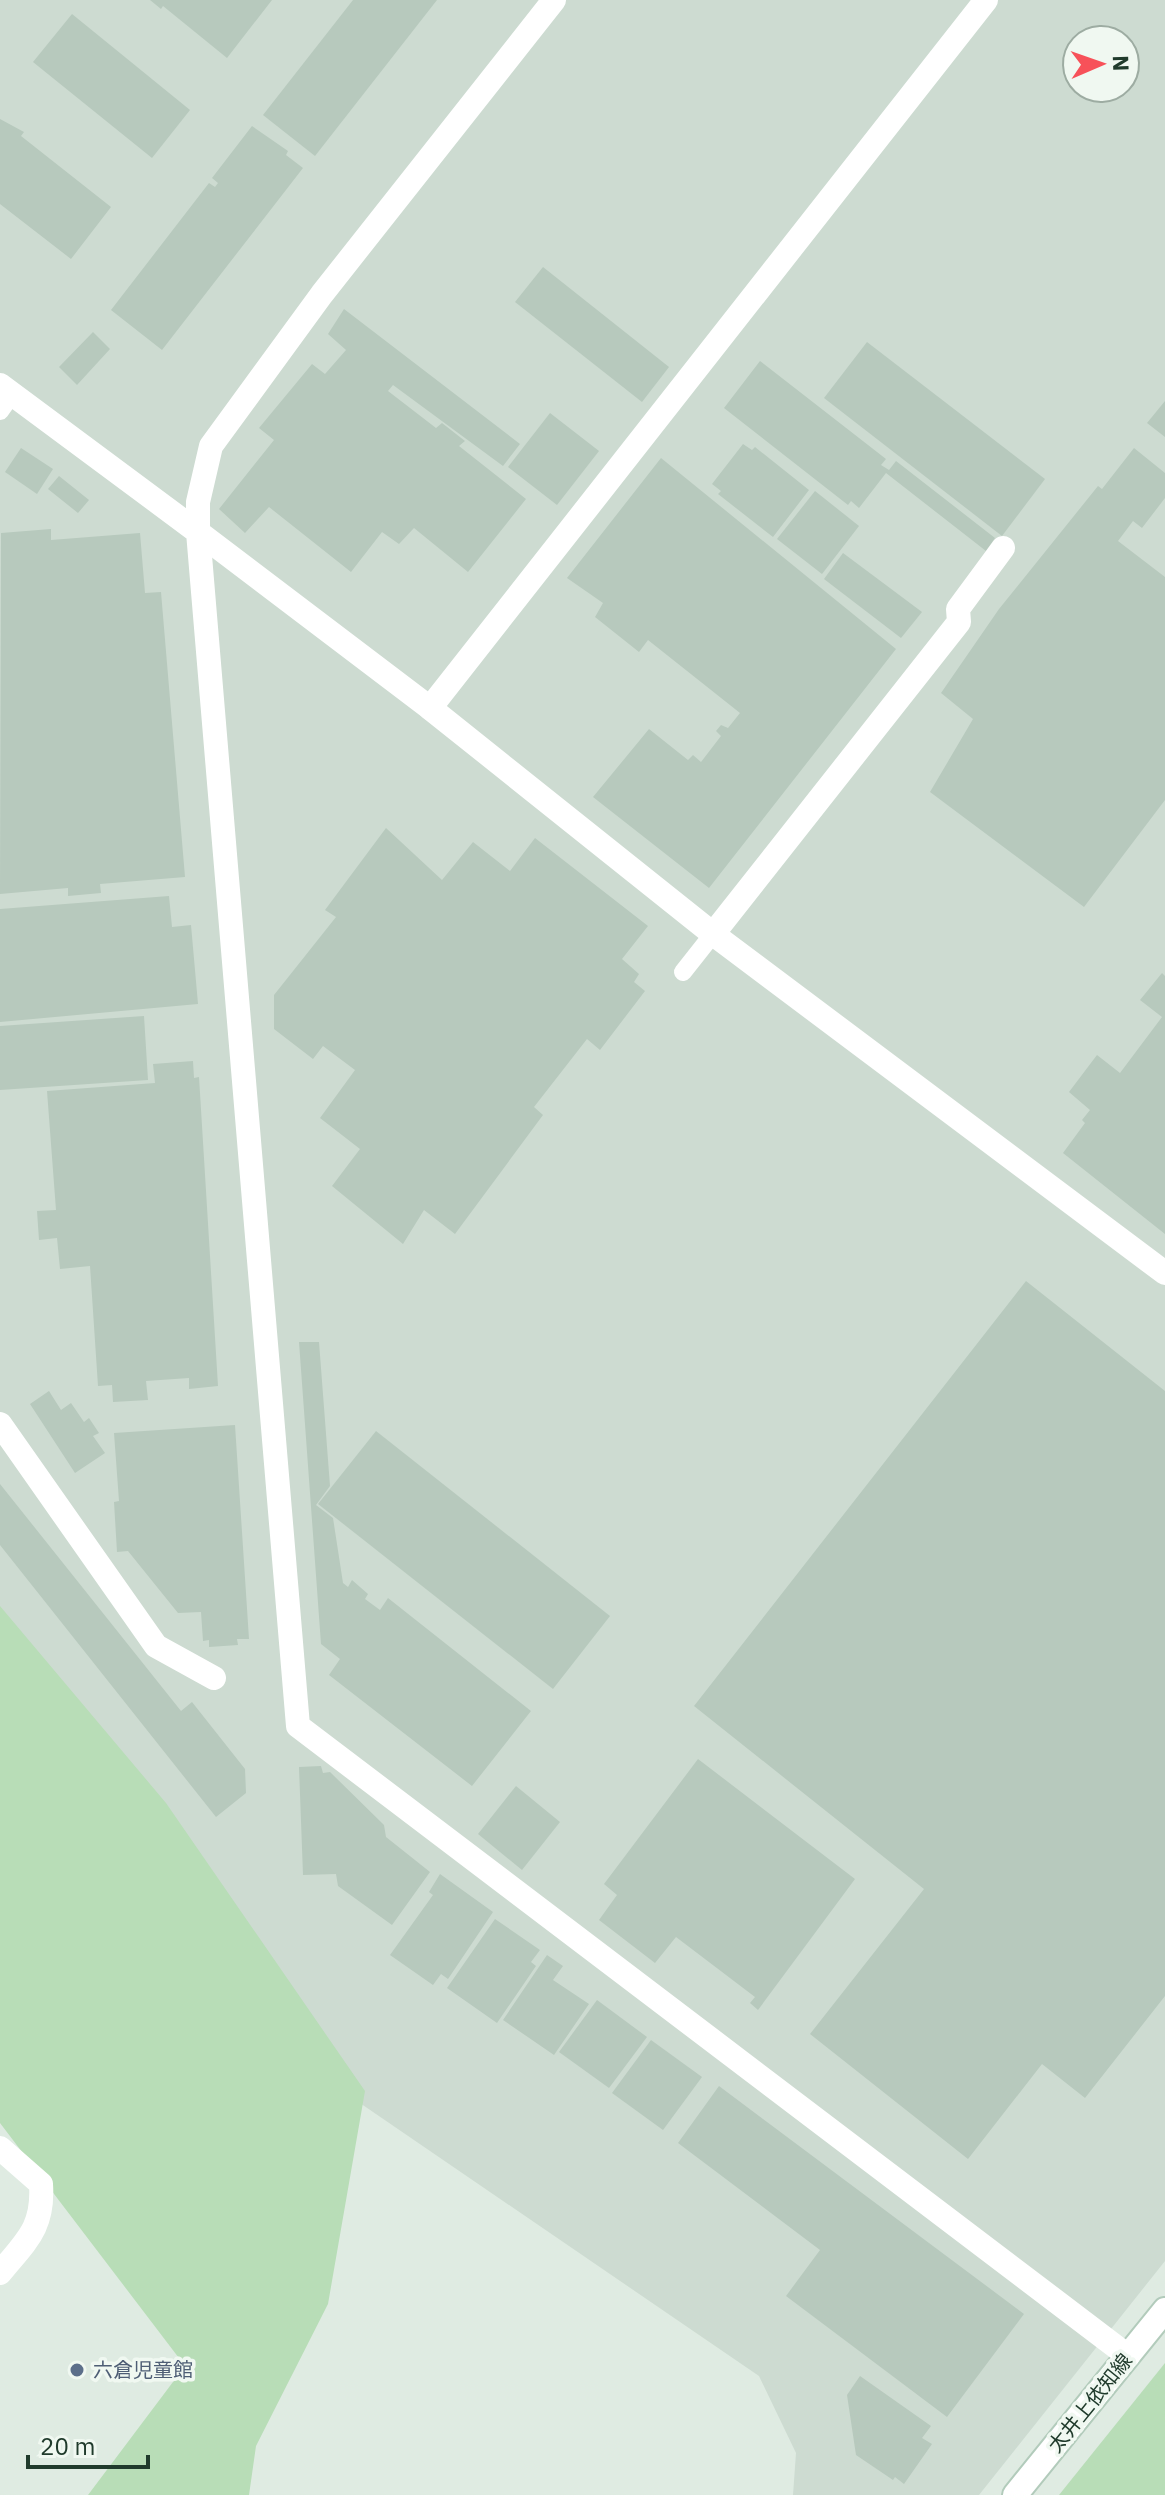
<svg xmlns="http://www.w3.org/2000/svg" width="1165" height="2495" font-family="'IBM Plex Sans','Noto Sans JP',sans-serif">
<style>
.built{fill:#cddbd1;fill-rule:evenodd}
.green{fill:#b8ddb7}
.building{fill:#b7c9bd}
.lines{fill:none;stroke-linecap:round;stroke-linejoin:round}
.secondary-casing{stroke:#b2cbbb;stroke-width:28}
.service{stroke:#fff;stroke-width:18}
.minor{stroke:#fff;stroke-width:24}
.secondary{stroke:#fff;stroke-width:24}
.service-dot{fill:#5c6f8a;stroke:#f0f8f1;stroke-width:3}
.labels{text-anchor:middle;stroke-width:7;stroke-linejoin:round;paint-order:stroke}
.service-label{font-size:20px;fill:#4e5e75;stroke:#f0f8f1;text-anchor:start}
.street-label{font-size:20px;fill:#203b2c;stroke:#f0f8f1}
</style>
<rect width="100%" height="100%" fill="#dfebe2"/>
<!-- built -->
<path class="built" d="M0 0H1165V2261L979 2495H793L796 2453 759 2376 281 2049 0 1717ZM1077 40H1125V88H1077Z"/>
<!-- green -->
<g class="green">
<path d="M0 1606 166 1803 365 2091 328 2304 256 2446 249 2495H88L185 2366 0 2123Z"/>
<path d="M1165 2363V2495H1059Z"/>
</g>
<!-- building -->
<g class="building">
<path d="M150 0H272L227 58 163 6 161 9Z"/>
<path d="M353 0H437L315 156 263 115Z"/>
<path d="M72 14 190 110 152 158 33 62Z"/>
<path d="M0 119 24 132 21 136 111 207 71 259 0 204Z"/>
<path d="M252 126 288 151 286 155 303 168 162 350 111 310 209 183 215 187 218 183 212 178Z"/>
<path d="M543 267 669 367 642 402 515 302Z"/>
<path d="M344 309 520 444 503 466 393 385 388 391 436 428 442 423 465 441 459 446 526 499 468 572 414 528 399 544 382 532 351 572 269 507 245 533 219 509 274 440 259 428 312 364 325 374 346 350 328 334Z"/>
<path d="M93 332 110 349 77 385 59 367Z"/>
<path d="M867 342 1045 479 1002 536 824 398Z"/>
<path d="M760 361 886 459 881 465 889 470 896 461 995 538 986 551 886 473 859 508 851 501 848 505 724 408Z"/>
<path d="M1165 401V437L1147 423Z"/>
<path d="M550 413 599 451 557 505 508 467Z"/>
<path d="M743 444 752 450 755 447 809 490 773 537 718 494 721 491 712 484Z"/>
<path d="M21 448 53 469 37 494 5 472Z"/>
<path d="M1134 448 1165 473V498L1142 528 1133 521 1118 541 1165 577V800L1084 907 930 792 973 719 941 693 999 609 1098 486 1102 489Z"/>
<path d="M661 458 896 649 709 888 593 797 649 729 688 760 693 755 701 762 721 736 716 731 721 725 728 728 740 713 648 640 639 652 595 617 603 603 567 578Z"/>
<path d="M59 476 89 500 78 513 48 489Z"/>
<path d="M815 491 859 526 822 574 777 539Z"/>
<path d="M51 529V540L140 533 145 593 161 592 185 877 100 884 101 893 68 896V888L0 894 1 533Z"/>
<path d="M843 553 922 612 901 638 824 579Z"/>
<path d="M386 828 442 880 473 842 510 871 535 838 648 926 622 959 639 974 634 982 645 991 600 1050 587 1039 534 1107 543 1115 455 1234 424 1210 403 1244 332 1186 360 1149 320 1118 355 1070 323 1046 313 1059 274 1029V995L336 917 325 910Z"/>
<path d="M169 896 172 927 191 925 198 1004 0 1022V909Z"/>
<path d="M1162 973 1165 976V1234L1063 1153 1085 1123 1082 1120 1090 1110 1069 1092 1097 1055 1120 1073 1162 1017 1140 1000Z"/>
<path d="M144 1016 148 1080 0 1090V1026Z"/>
<path d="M193 1061 194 1078 199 1077 218 1386 189 1389V1378L146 1381 148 1400 113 1402 112 1385 98 1386 90 1266 60 1269 57 1238 39 1240 37 1211 56 1210 47 1091 155 1083 153 1064Z"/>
<path d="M1026 1281 1165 1391V1996L1085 2098 1042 2064 968 2159 810 2034 924 1889 694 1706Z"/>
<path d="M299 1342H319L330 1486 316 1505 333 1518 343 1583 348 1587 352 1580 368 1594 365 1599 380 1610 388 1598 531 1711 472 1786 329 1675 340 1659 321 1644Z"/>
<path d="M49 1391 61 1410 71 1403 84 1422 89 1418 99 1433 93 1436 105 1453 75 1473 30 1404Z"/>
<path d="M235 1425 249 1639H237L238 1645 209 1647V1640L203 1641 201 1612 178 1613 128 1551 117 1552 114 1502 119 1501 114 1433Z"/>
<path d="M376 1431 610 1616 553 1689 318 1504Z"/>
<path d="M0 1484 181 1711 192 1702 245 1769 246 1793 216 1817 0 1545Z"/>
<path d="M698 1759 855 1879 758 2010 750 2003 755 1997 676 1937 655 1963 599 1920 617 1895 604 1884Z"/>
<path d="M321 1766 323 1773 330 1772 384 1825 386 1837 430 1872 392 1925 338 1886 336 1874 303 1875 299 1767Z"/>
<path d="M516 1786 560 1822 522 1870 478 1834Z"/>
<path d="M440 1874 493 1912 448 1979 441 1974 433 1985 390 1955 433 1895 429 1892Z"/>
<path d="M495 1919 540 1950 531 1962 536 1966 497 2023 447 1988Z"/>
<path d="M547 1955 563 1966 553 1980 589 2004 554 2055 503 2020Z"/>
<path d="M597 2000 647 2037 609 2088 559 2052Z"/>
<path d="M651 2040 702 2077 663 2130 612 2093Z"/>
<path d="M719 2086 1024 2314 947 2417 786 2296 820 2250 678 2143Z"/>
<path d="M860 2376 931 2426 922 2438 932 2444 904 2484 895 2477 893 2480 856 2455 847 2395Z"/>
</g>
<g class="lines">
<defs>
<path id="secondary" d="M1015 2495 1165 2310"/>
</defs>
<!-- secondary casing -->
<use href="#secondary" class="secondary-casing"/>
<!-- service -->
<g class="service">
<path d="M0 411 12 394"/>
<path d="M683 972 713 934"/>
</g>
<!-- minor -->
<g class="minor">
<path d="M554 0 322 294 211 446 198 502V532L430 708 713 934 1165 1273"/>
<path d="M0 385 198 532 298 1726 1128 2356"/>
<path d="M430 708 986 0"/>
<path d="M713 934 959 622 958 609 1003 548"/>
<path d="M0 1424 156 1646 214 1678"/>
<path d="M0 2148 41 2184C44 2228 26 2241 0 2273"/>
</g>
<!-- secondary -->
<use href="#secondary" class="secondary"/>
</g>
<!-- markers -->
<circle class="service-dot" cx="77" cy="2370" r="8"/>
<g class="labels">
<!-- service labels -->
<g class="service-label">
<text x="93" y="2377">六倉児童館</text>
</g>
<!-- street labels -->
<g class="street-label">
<text transform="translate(1090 2403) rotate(-51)" y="7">太井上依知線</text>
</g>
</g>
<!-- north arrow -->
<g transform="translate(1101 64) rotate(88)"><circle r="38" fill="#f0f8f1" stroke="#9daca2" stroke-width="2"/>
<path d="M0-6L14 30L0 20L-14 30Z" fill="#f75159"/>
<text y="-12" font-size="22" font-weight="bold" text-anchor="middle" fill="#203b2c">N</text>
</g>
<!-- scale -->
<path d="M28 2455v12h120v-12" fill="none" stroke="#203b2c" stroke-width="4"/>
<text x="40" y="2455" font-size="24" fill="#203b2c" stroke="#f0f8f1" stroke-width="6" paint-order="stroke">20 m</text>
</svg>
